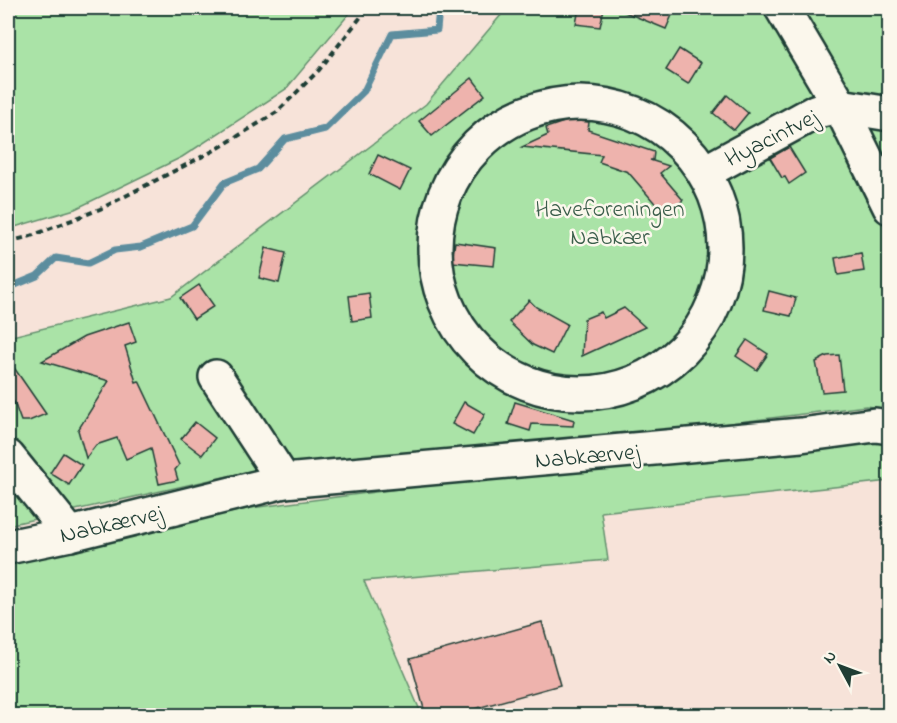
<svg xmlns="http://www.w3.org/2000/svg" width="897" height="723" font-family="'Indie Flower',sans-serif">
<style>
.green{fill:#aae3a7;stroke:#64906e;stroke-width:1.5}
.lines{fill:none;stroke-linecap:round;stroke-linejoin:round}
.stream{stroke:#5c8d9e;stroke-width:7}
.building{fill:#eeb3ad;stroke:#1f3d34;stroke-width:1.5}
.minor-casing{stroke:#1f3d34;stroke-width:38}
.path{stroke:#1f3d34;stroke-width:4;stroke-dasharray:6 4.5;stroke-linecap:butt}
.minor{stroke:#fbf7ec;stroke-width:33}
.labels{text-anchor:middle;stroke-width:5;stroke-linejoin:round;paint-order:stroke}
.street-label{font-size:24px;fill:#1f3d34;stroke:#fbf7ec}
.park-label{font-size:24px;fill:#3b5e4b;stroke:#fbf7ec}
</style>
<rect width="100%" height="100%" fill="#f7e3d9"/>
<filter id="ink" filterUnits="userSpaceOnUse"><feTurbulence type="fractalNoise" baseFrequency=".0167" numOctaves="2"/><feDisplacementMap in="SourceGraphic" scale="12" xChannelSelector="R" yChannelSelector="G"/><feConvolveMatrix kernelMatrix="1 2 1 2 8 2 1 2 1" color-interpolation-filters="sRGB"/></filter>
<g filter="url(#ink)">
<!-- green -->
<g class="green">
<path d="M8 8H354L286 89 182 157 75 209 8 229Z"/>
<path d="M507 8H889V409L866 406 691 428 269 467 8 525V337L171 297 426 104Z"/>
<path d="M889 440V481L601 512 608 560 364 581 422 715H8V563L251 508 561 468Z"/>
</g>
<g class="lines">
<!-- stream -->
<path class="stream" d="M8 288 37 276 56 258 88 263 115 250 141 247 192 226 224 183 258 169 285 139 325 129 364 91 392 34 437 30 439 8"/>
</g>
<!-- building -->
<g class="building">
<path d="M579 8H604L600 27 576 24Z"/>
<path d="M615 8H675L666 29Z"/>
<path d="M679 49 701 63 688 84 666 70Z"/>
<path d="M472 78 485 95 432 136 419 121Z"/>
<path d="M727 95 748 113 734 130 713 113Z"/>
<path d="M570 120 589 122 588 130 654 152 653 160H650L669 166 660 173 683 200 665 215 628 172 599 162 602 155 522 147 548 135 546 128Z"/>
<path d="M789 147 805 173 789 184 785 177 782 178 770 158Z"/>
<path d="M378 155 410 170 400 190 369 174Z"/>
<path d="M455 242 496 248 494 266 452 262Z"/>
<path d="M266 248 286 253 279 283 259 278Z"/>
<path d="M861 253 864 271 838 275 835 258Z"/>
<path d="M199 285 214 306 194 319 180 298Z"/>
<path d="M769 291 796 298 791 316 764 310Z"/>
<path d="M369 293 372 318 352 321 349 296Z"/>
<path d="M529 300 536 307 567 324 552 354 533 345 509 322Z"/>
<path d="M624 308 645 327 582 356 584 319 601 312 604 318Z"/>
<path d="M129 322 136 342 125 346 136 382 139 381 179 465 175 470 178 480 159 484 151 448 126 459 117 438 96 445 86 458 78 430 109 381 42 361 84 337Z"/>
<path d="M747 340 768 354 757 370 736 356Z"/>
<path d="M839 355 843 390 822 392 816 362 827 356Z"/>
<path d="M8 359 46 414 29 421H21L14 402 8 396Z"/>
<path d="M464 402 485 414 473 435 452 424Z"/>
<path d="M515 402 574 420 573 426 532 424 530 431 508 424Z"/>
<path d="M195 422 215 438 202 455 181 439Z"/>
<path d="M63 453 82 465 69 485 50 473Z"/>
<path d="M542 622 560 685 449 716H426L410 659Z"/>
</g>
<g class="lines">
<defs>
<g id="minor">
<path d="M782 8 840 106 890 207"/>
<circle cx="580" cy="248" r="145"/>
<path d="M705 172 817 111 840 106 890 114"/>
<path d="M216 377 284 481"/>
<path d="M8 457 70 534"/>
<path d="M8 547 70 534 284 481 801 435 875 425 890 427"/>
</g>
</defs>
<!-- minor casing -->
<use href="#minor" class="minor-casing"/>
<!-- path -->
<path class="path" d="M8 242 31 236 100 209 217 149 277 112 319 70 368 8"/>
<!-- minor -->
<use href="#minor" class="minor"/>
</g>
</g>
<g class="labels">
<!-- street labels -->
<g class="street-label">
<text transform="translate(771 137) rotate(-27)" y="8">Hyacintvej</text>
<text transform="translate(587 455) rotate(-5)" y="8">Nabkærvej</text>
<text transform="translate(111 523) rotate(-13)" y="8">Nabkærvej</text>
</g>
<!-- park labels -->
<g class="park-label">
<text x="610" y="216">Haveforeningen<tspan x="610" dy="28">Nabkær</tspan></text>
</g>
</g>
<!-- margin -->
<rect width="897" height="723" fill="none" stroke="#fbf7ec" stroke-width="30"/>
<rect x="15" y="15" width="867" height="693" fill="none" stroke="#1f3d34" stroke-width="2" filter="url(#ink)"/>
<!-- north arrow -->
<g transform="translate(840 666) rotate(311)" stroke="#fbf7ec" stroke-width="4.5" paint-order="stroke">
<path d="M0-4.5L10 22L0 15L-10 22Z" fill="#1f3d34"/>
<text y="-9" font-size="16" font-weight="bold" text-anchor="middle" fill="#1f3d34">N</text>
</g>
</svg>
